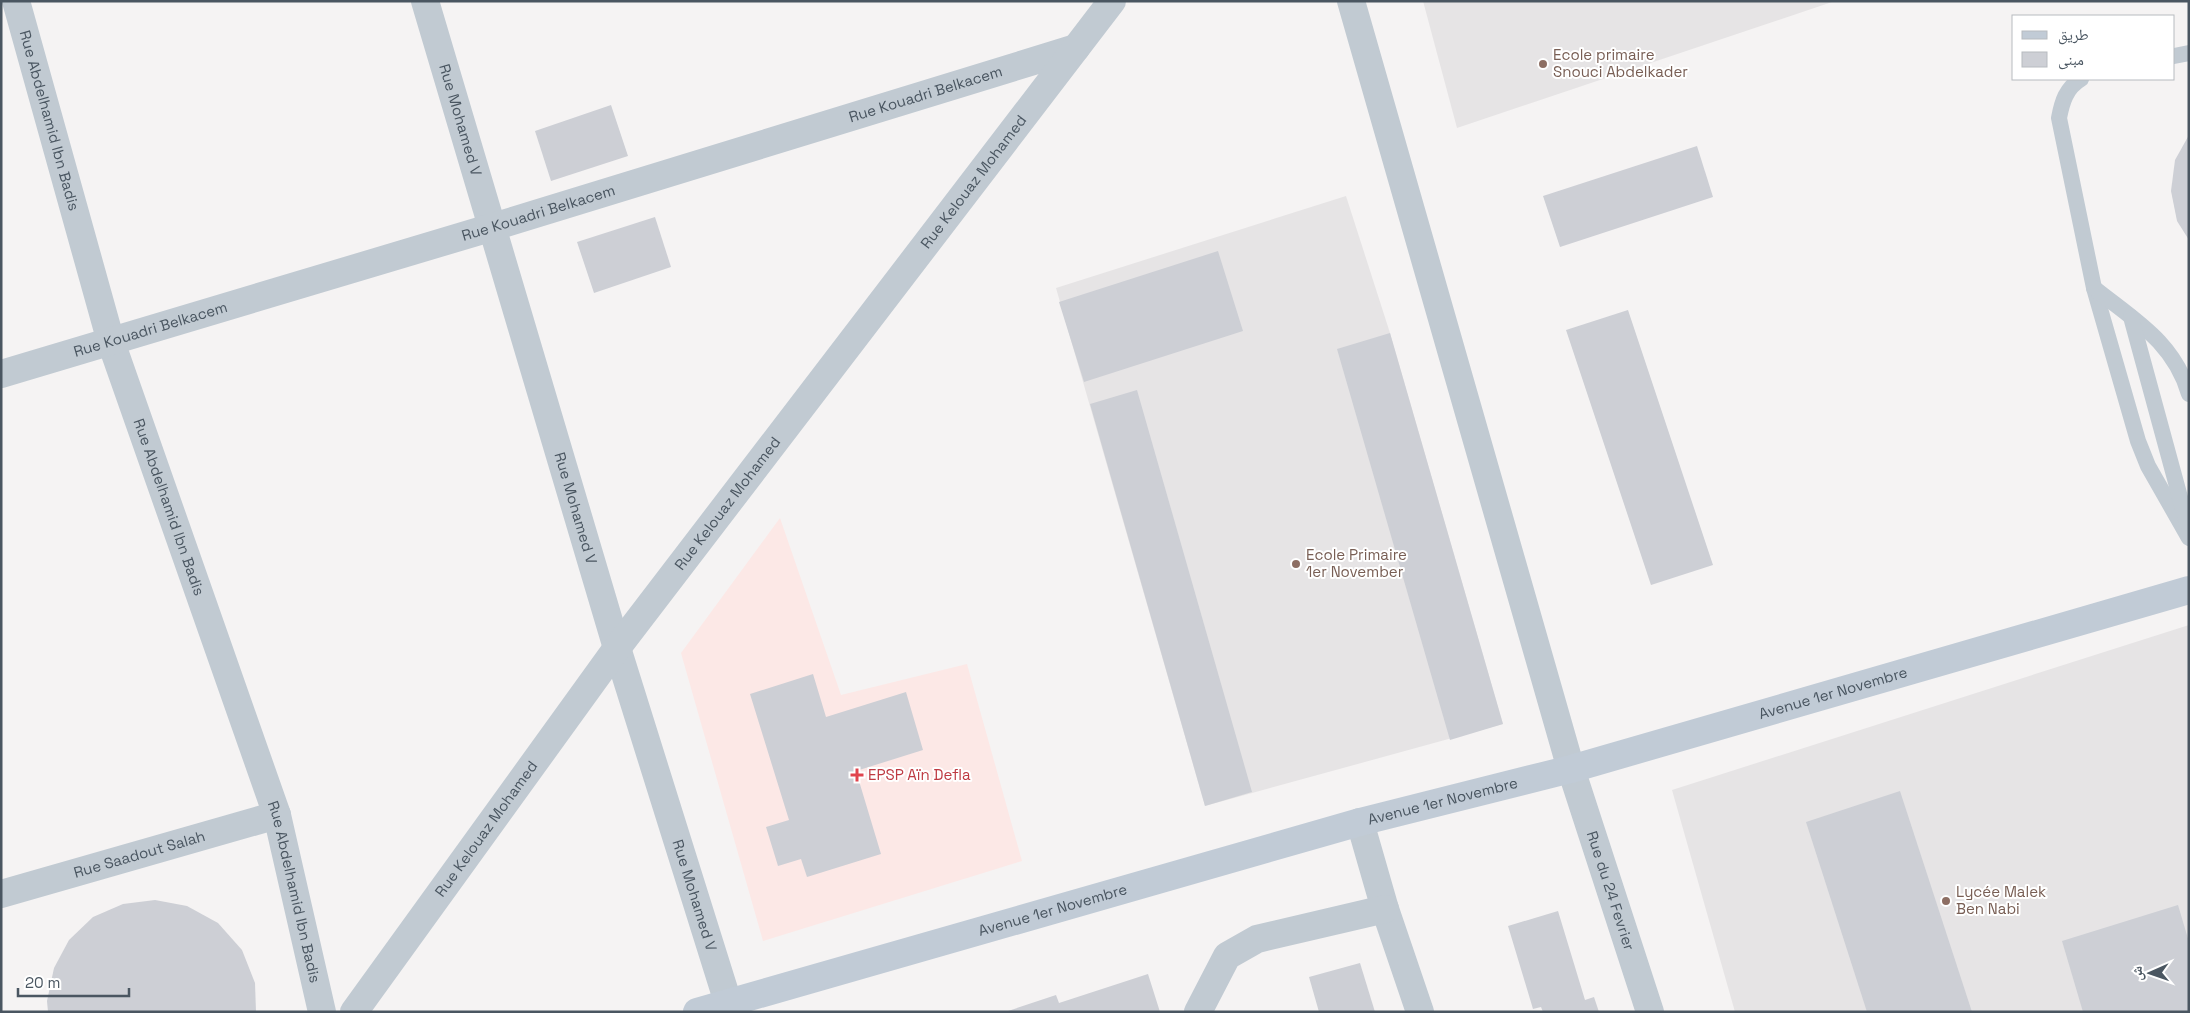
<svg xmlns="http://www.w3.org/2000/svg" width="2190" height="1013" font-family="'Space Grotesk','Noto Naskh Arabic',sans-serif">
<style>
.education{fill:#e6e4e5}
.medical{fill:#fce8e6}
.building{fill:#cdcfd5}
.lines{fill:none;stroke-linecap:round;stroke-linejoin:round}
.service{stroke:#c1cad2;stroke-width:16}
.minor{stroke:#c1cad2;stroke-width:28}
.tertiary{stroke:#c1cad2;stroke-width:28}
.secondary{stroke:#c1cbd6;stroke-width:28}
.education-dot{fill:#8d6e63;stroke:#fff;stroke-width:2}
.health-dot{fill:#e0444e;stroke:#fff;stroke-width:2}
.labels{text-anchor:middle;stroke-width:4;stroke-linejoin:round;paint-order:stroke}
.education-label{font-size:15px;fill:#785e54;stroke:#fff;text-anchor:start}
.street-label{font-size:15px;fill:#4a5661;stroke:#fff}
.health-label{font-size:15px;fill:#be3a42;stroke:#fff;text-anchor:start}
</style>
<rect width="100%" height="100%" fill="#f5f3f3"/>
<!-- education -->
<g class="education">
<path d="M1423 1H1835L1457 128Z"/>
<path d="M1346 196 1390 333 1503 724 1205 806 1056 288Z"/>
<path d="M2189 625V1012H1735L1672 790Z"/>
</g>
<!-- medical -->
<path class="medical" d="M780 518 841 695 967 664 1022 861 763 941 681 653Z"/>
<!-- building -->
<g class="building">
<path d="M611 105 628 156 551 181 535 131Z"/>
<path d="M2189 135V240L2177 221 2171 191 2175 160Z"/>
<path d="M1697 146 1713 197 1560 247 1543 196Z"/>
<path d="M655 217 671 267 594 293 577 242Z"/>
<path d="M1218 251 1243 331 1084 382 1059 302Z"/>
<path d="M1628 310 1713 565 1651 585 1566 330Z"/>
<path d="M1390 333 1503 724 1450 740 1337 349Z"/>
<path d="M1137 390 1252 792 1205 806 1090 404Z"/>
<path d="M813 674 826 717 906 692 923 750 856 771 881 854 807 877 801 859 778 866 766 827 789 820 750 694Z"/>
<path d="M1900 791 1972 1012H1867L1806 822Z"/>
<path d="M155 900 187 906 218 923 242 950 255 983 256 1012H48L47 1001 54 968 69 940 93 917 123 904Z"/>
<path d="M2178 905 2189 942V1012H2083L2062 941Z"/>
<path d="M1558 911 1585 1000 1594 997 1599 1012H1543L1541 1007 1533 1009 1508 926Z"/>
<path d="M1360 963 1375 1012H1319L1309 977Z"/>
<path d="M1148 974 1160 1012H1005L1056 995 1059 1003Z"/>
</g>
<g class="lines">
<!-- service -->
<g class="service">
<path d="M2174 56 2189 53"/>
<path d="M2081 79C2066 88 2062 102 2059 118L2094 288 2138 441 2148 466 2189 538"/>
<path d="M2094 288C2134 320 2174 342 2189 394"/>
<path d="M2131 317 2187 523"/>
</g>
<!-- minor -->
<g class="minor">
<path id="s1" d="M16 1 111 342 277 815 322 1012"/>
<path id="s2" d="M425 1 617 648 731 1012"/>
<path d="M1351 1 1571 769"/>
<path id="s3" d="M1 374 493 227 1076 48"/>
<path d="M1360 822 1385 909 1420 1012"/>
<path id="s4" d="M1 894 277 815"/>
<path id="s5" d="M354 1012 617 648 1112 1"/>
<path d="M1198 1012 1227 956 1257 939 1385 909"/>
</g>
<!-- tertiary -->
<path class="tertiary" id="s6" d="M1571 769 1650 1012"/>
<!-- secondary -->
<path class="secondary" id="s7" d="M697 1012 1360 822 1571 769 2189 590"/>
</g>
<!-- markers -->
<g class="education-dot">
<circle cx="1543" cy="64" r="5"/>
<circle cx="1296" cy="564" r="5"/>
<circle cx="1946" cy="901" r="5"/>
</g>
<path class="health-dot" d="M854.5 767.5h5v5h5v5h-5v5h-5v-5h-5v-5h5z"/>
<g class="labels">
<!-- education labels -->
<g class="education-label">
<text x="1553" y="60">Ecole primaire<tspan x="1553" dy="17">Snouci Abdelkader</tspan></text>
<text x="1306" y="560">Ecole Primaire<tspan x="1306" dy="17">1er November</tspan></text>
<text x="1956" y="897">Lycée Malek<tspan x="1956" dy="17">Ben Nabi</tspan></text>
</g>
<!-- street labels -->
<g class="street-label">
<text dy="5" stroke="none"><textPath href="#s3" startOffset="966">Rue Kouadri Belkacem</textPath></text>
<text dy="5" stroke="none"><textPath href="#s2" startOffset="124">Rue Mohamed V</textPath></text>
<text dy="5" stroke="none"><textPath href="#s1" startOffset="124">Rue Abdelhamid Ibn Badis</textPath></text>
<text dy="5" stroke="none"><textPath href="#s5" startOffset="1036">Rue Kelouaz Mohamed</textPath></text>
<text dy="5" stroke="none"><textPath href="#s3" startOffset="561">Rue Kouadri Belkacem</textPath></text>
<text dy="5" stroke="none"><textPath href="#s3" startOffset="156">Rue Kouadri Belkacem</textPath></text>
<text dy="5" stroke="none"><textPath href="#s5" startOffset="631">Rue Kelouaz Mohamed</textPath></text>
<text dy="5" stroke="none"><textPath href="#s1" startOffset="529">Rue Abdelhamid Ibn Badis</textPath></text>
<text dy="5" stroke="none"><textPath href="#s2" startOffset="529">Rue Mohamed V</textPath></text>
<text dy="5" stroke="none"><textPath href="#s7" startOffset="1180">Avenue 1er Novembre</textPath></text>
<text dy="5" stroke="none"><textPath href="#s7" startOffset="775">Avenue 1er Novembre</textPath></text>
<text dy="5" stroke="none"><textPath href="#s5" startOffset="226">Rue Kelouaz Mohamed</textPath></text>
<text dy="5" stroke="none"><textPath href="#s4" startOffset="144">Rue Saadout Salah</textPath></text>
<text dy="5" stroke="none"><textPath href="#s6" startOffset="128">Rue du 24 Fevrier</textPath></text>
<text dy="5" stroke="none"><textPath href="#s1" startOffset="934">Rue Abdelhamid Ibn Badis</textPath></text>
<text dy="5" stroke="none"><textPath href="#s2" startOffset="934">Rue Mohamed V</textPath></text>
<text dy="5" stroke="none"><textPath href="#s7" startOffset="370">Avenue 1er Novembre</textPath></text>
</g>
<!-- health labels -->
<g class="health-label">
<text x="868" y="780">EPSP Aïn Defla</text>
</g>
</g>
<!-- border -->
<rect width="2190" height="1013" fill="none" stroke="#4a5661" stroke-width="5"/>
<!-- legend -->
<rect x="2012" y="15" width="162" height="65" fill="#ffffff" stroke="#b7bbc0"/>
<rect x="2022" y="31" width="25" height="8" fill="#c1cbd6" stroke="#b7bbc0"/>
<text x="2058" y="40" font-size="15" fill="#4a5661">طريق</text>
<rect x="2022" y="52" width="25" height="15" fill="#cdcfd5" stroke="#b7bbc0"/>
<text x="2058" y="65" font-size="15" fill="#4a5661">مبنى</text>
<!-- north arrow -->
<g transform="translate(2150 973) rotate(268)" stroke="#ffffff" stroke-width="4" paint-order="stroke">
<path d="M0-4L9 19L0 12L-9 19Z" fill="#4a5661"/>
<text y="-8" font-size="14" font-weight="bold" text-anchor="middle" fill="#4a5661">ش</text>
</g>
<!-- scale -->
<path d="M18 988v8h111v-8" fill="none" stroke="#4a5661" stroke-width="2.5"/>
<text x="25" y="988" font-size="15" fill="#4a5661" stroke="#ffffff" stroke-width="4" paint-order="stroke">20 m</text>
</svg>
